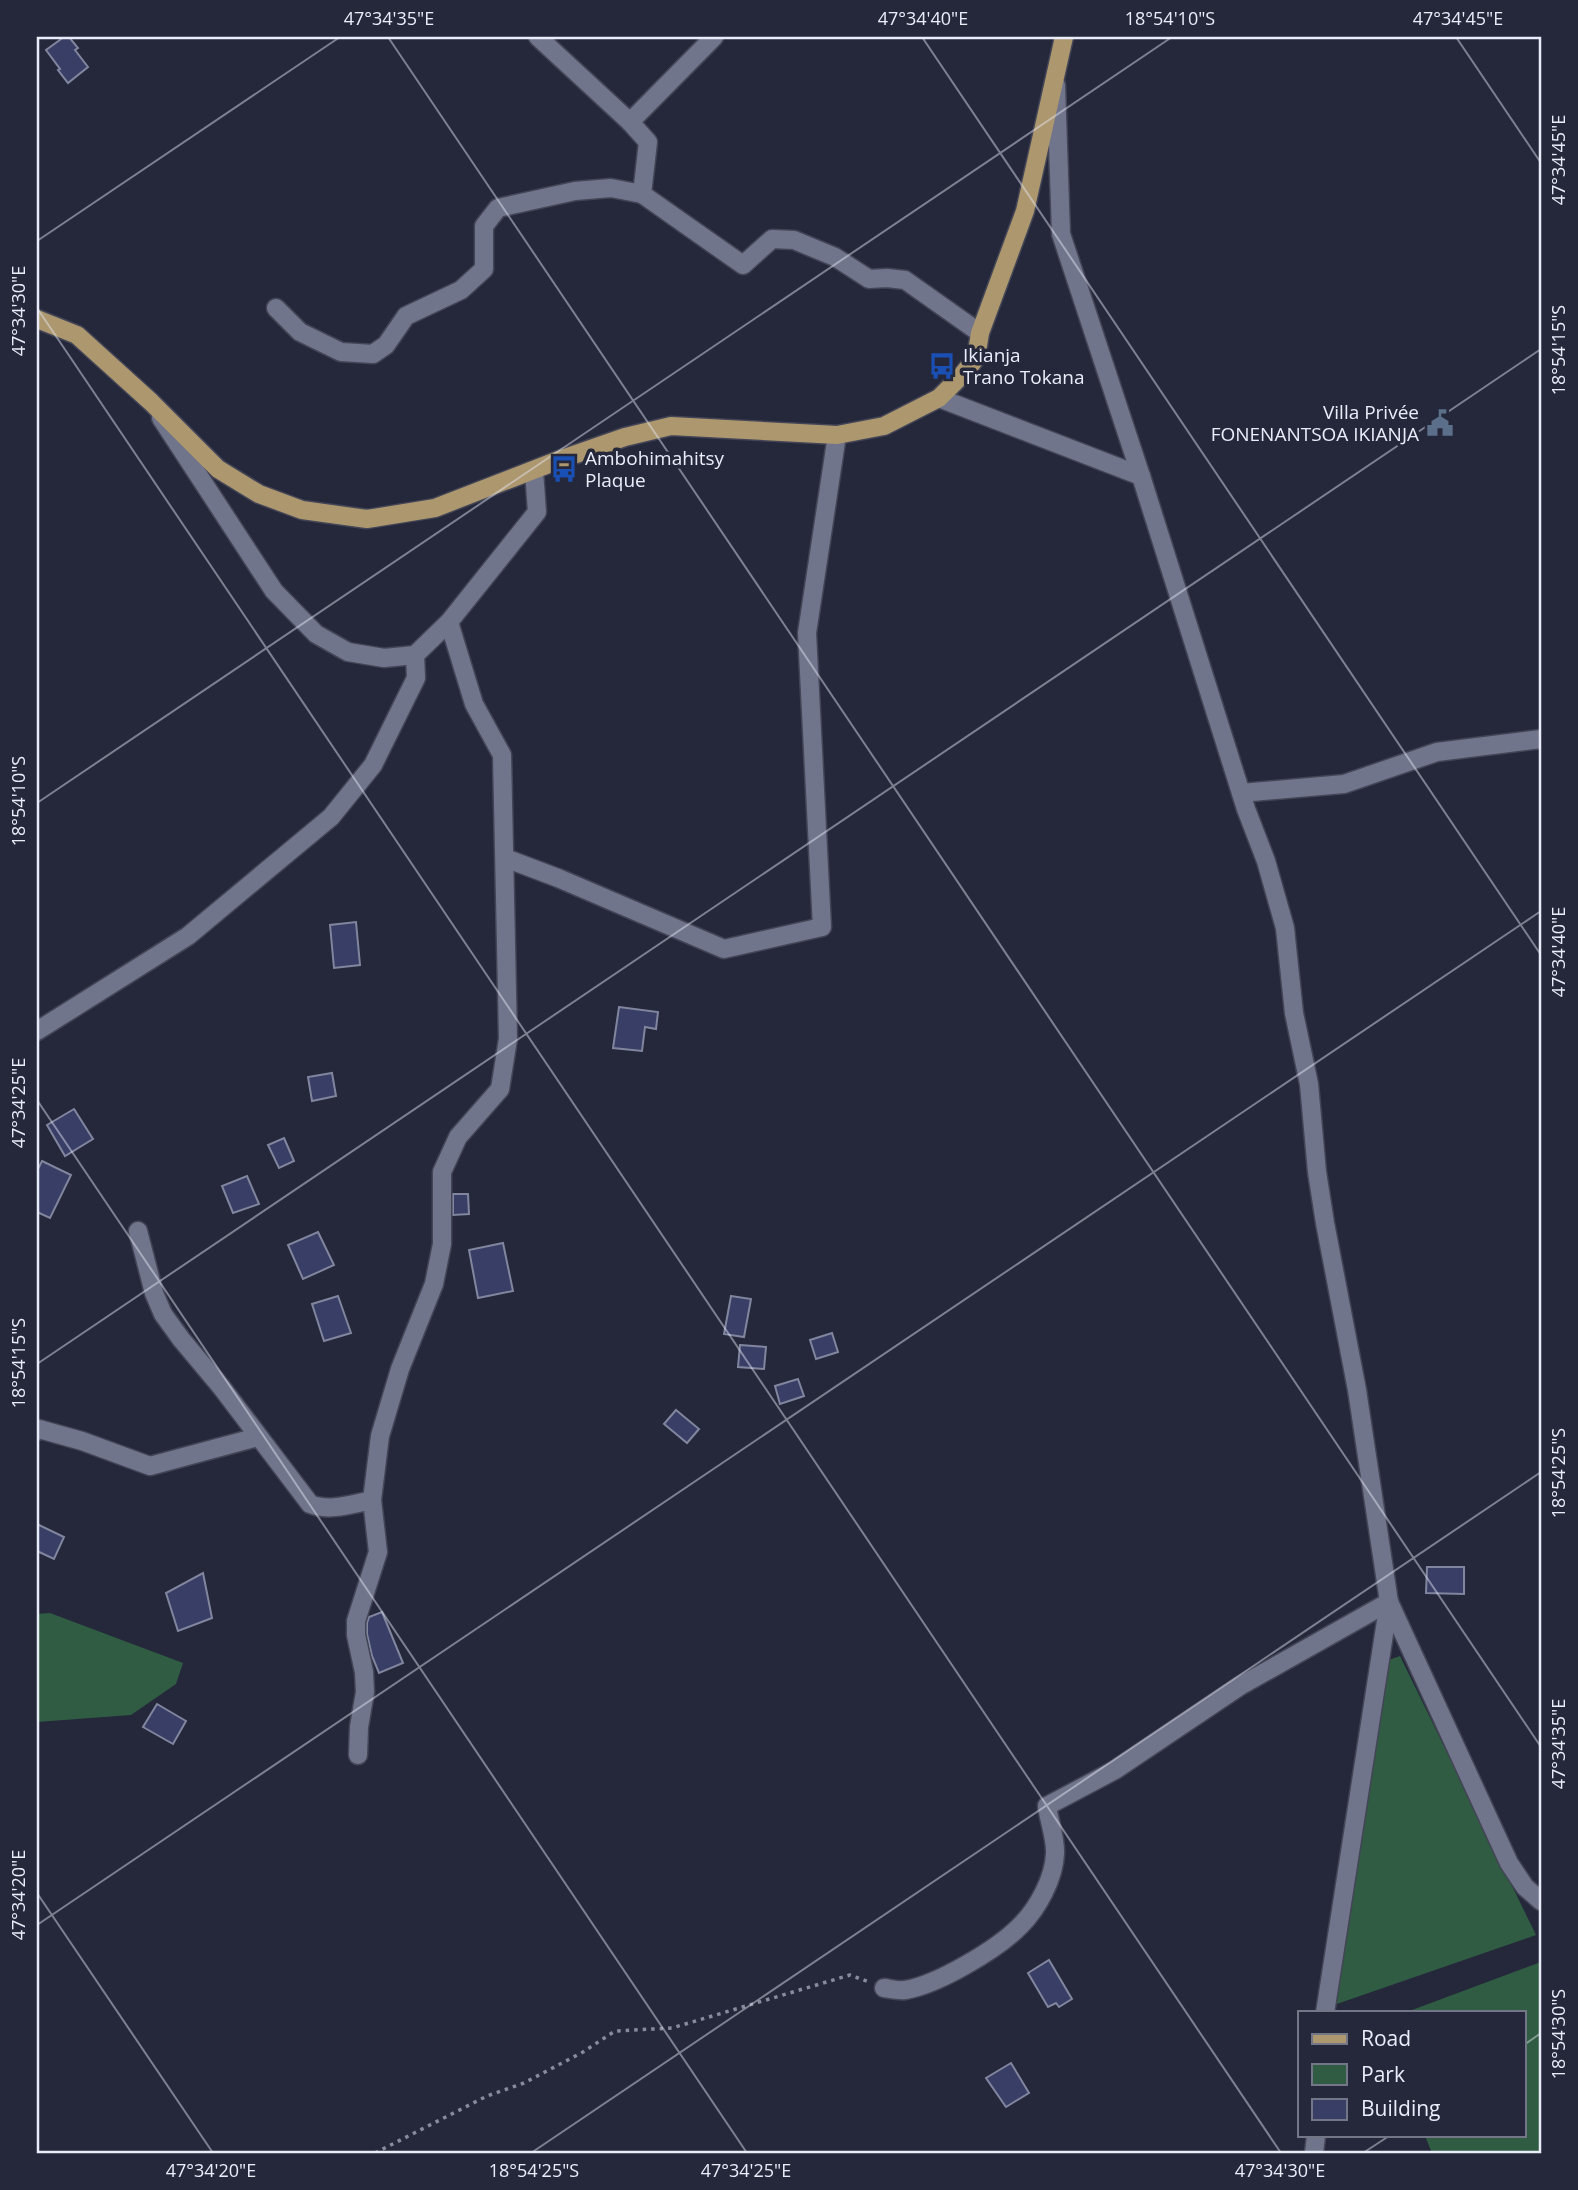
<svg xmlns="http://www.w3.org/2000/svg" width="1578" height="2190" font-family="'Open Sans',sans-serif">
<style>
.green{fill:#2f5c42}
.building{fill:#393e66;stroke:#81869e;stroke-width:2}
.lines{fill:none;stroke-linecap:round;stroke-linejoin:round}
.street-casing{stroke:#434556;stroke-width:21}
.primary-casing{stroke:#434556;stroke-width:21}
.path{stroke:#888b9b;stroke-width:3.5;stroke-dasharray:3.5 5;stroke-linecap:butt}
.street{stroke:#71758c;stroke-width:18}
.primary{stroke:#ac976e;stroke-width:18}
.ticks{fill:none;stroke:#e9ecf9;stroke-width:2;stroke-opacity:0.45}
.labels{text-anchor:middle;stroke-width:7;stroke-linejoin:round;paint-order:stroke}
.poi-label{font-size:19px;fill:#e9ecf9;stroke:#25283b;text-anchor:start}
.neatline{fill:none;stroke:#e9ecf9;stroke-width:2.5}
.ticks-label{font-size:18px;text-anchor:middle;fill:#e9ecf9}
</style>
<rect width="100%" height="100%" fill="#25283b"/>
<!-- green -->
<g class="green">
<path d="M50 1613 183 1663 176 1684 131 1715 37 1722V1614Z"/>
<path d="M1400 1656 1536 1935 1331 2006 1383 1662Z"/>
<path d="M1541 1962V2153H1432L1425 2136H1524V2013H1404Z"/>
</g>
<!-- building -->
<g class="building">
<path d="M64 37H69L78 48 75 50 88 67 68 83 58 70 60 69 46 50Z"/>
<path d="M356 922 360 965 334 968 330 925Z"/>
<path d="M619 1007 658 1012 656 1029 645 1027 642 1051 613 1048Z"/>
<path d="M332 1073 336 1096 312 1101 308 1077Z"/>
<path d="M74 1109 93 1139 65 1156 47 1125Z"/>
<path d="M284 1138 294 1161 279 1168 268 1145Z"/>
<path d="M42 1161 71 1175 50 1218 37 1212V1171Z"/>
<path d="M247 1176 259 1204 233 1213 222 1186Z"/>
<path d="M453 1194H468L469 1214 453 1215Z"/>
<path d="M318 1232 334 1265 303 1279 288 1245Z"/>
<path d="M503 1243 513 1291 478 1298 469 1250Z"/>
<path d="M338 1296 351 1333 324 1341 312 1304Z"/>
<path d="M731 1296 751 1299 744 1337 724 1334Z"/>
<path d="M832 1333 838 1352 816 1359 810 1340Z"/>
<path d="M740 1345 766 1347 764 1369 738 1367Z"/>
<path d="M798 1379 804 1396 780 1404 775 1386Z"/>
<path d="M676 1410 699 1429 687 1443 664 1424Z"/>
<path d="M37 1524 64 1537 54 1559 37 1551Z"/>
<path d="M1427 1567H1464V1594L1426 1593Z"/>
<path d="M203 1573 212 1618 178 1631 166 1593Z"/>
<path d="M382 1612 403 1663 379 1673 372 1656 367 1634V1623L369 1617Z"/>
<path d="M157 1704 186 1721 173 1744 143 1727Z"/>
<path d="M1049 1960 1072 1999 1059 2007 1056 2003 1048 2007 1028 1973Z"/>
<path d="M1011 2063 1029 2093 1006 2107 986 2078Z"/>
</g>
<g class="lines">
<defs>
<g id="street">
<path d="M538 37 630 122 648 142 642 194 743 265 772 239 794 240 835 257 869 279 887 278 905 280 980 333"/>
<path d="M1056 85 1061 234 1141 476"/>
<path d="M630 122 714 37"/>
<path d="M276 308 300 332 341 352 373 354 386 345 406 316 461 290 484 269V226L498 208 575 191 611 188 642 194"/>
<path d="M939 398 1141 476 1246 809 1266 861 1285 928 1294 1013 1309 1084 1317 1172 1325 1223 1357 1390 1389 1602 1509 1863 1525 1887 1541 1901"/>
<path d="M161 418 274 591 316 634 348 652 384 658 415 655"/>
<path d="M1241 793 1344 784 1437 752 1541 739"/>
<path d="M505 858 558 878 724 949 822 927 807 633 837 435"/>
<path d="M37 1031 188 936 331 817 373 765 416 678 415 655 449 622 537 512 534 471"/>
<path d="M138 1231 154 1293 163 1314 181 1339 222 1388 310 1504C329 1512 352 1504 372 1500L380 1436 400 1369 434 1284 442 1244V1172L458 1137 500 1089 508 1039 502 755 474 704 449 622"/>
<path d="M37 1431 39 1429 82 1441 150 1466 258 1437"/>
<path d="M358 1755 359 1727 365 1692 364 1672 356 1635V1621L378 1552 372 1500"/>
<path d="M884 1988C891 1989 898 1991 905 1990 937 1985 998 1949 1021 1925 1038 1908 1054 1878 1055 1854 1056 1839 1049 1821 1047 1806L1115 1770 1240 1686 1389 1602"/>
<path d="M1325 2013 1389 1602"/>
<path d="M1314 2153 1316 2136"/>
</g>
<path id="primary" d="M37 319 77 335 151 402 218 469 259 494 302 510 367 519 435 508 559 460 625 437 671 426 837 435 884 426 939 398 963 374 976 358 980 333 1025 211 1064 37"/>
</defs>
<!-- street casing -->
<use href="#street" class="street-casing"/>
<!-- primary casing -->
<use href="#primary" class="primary-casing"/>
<!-- path -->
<path class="path" d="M375 2153 487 2096 524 2083 583 2052 615 2031 672 2028 850 1975 869 1982"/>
<!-- street -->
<use href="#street" class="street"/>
<!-- primary -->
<use href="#primary" class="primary"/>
</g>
<!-- ticks -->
<path class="ticks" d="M388 37 1541 1747M922 37 1541 955M1456 37 1541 163M37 241 340 37M37 308 1281 2153M37 803 1172 37M37 1100 747 2153M37 1364 1541 349M37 1893 213 2153M37 1925 1541 911M1524 2045 1541 2033M531 2153 1541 1472M1363 2153 1389 2136"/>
<!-- icons -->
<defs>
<symbol id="bus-bare" viewBox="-9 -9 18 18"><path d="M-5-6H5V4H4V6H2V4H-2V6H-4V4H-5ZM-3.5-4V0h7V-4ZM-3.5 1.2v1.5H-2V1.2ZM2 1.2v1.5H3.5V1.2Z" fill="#1a4fb4" stroke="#25283b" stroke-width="2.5" paint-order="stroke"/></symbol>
<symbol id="civic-bare" viewBox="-9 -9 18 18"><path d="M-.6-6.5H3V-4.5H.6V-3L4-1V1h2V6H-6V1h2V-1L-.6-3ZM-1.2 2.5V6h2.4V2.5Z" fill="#5c6f8a" stroke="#25283b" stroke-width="2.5" paint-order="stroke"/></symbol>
</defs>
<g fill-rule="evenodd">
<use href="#bus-bare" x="923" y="347" width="38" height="38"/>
<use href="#civic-bare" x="1421" y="404" width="38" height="38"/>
<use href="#bus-bare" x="545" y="450" width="38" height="38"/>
</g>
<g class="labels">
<!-- poi labels -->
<g class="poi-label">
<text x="963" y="362">Ikianja<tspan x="963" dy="22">Trano Tokana</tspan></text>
<text x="1419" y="419" text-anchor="end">Villa Privée<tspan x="1419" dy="22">FONENANTSOA IKIANJA</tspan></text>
<text x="585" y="465">Ambohimahitsy<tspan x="585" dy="22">Plaque</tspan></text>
</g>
</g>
<!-- border -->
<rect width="1578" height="2190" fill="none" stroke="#25283b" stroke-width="77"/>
<!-- legend -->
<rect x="1298" y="2011" width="228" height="126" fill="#25283b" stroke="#737687" stroke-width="2"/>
<rect x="1312" y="2034" width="35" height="10" fill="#ac976e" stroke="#737687" stroke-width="2"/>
<text x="1361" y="2046" font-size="21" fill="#e9ecf9">Road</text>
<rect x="1312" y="2064" width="35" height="21" fill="#2f5c42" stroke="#737687" stroke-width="2"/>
<text x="1361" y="2082" font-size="21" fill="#e9ecf9">Park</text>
<rect x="1312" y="2099" width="35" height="21" fill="#393e66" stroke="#737687" stroke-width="2"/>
<text x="1361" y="2116" font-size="21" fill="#e9ecf9">Building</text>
<rect x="38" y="38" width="1502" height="2114" class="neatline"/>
<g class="ticks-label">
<text x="389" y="25">47°34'35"E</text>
<text x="923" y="25">47°34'40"E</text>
<text x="1170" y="25">18°54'10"S</text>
<text x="1458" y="25">47°34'45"E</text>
<text transform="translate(1559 160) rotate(-90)" y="6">47°34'45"E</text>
<text transform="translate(19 311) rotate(-90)" y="6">47°34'30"E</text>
<text transform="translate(1559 350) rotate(-90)" y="6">18°54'15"S</text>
<text transform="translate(19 801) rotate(-90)" y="6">18°54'10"S</text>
<text transform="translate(1559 952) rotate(-90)" y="6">47°34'40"E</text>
<text transform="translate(19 1103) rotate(-90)" y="6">47°34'25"E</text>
<text transform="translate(19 1363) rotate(-90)" y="6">18°54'15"S</text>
<text transform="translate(1559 1473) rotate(-90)" y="6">18°54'25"S</text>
<text transform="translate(1559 1744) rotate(-90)" y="6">47°34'35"E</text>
<text transform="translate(19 1895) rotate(-90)" y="6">47°34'20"E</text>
<text transform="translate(1559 2034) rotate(-90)" y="6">18°54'30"S</text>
<text x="211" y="2177">47°34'20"E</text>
<text x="534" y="2177">18°54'25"S</text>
<text x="746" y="2177">47°34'25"E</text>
<text x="1280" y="2177">47°34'30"E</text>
</g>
</svg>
